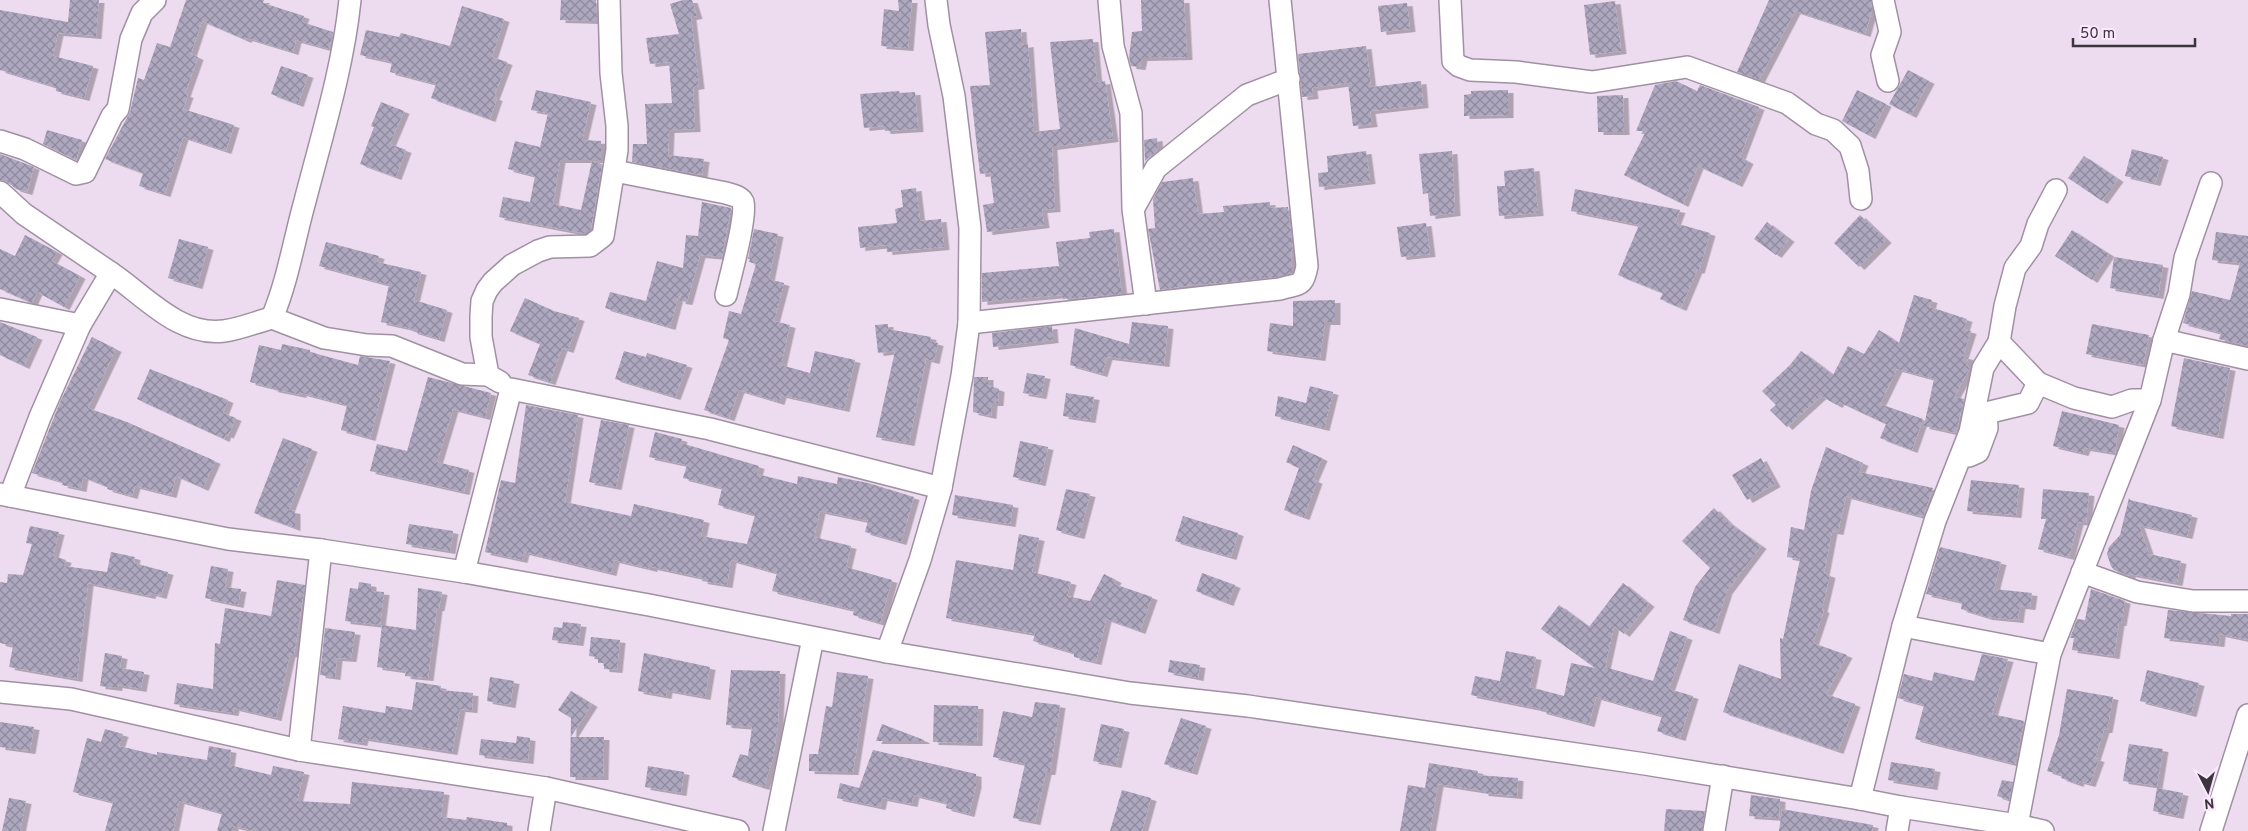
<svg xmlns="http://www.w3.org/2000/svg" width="2248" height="831" font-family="Overpass,sans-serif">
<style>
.building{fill:url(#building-cross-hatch);filter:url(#shadow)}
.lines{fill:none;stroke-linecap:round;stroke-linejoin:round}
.minor-casing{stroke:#a190a3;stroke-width:24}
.minor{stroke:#fff;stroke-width:21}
</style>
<defs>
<pattern id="building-cross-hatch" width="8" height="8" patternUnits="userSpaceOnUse" patternTransform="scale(1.25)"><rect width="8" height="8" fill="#ada8bf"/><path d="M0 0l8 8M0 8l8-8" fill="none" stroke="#8e8a9c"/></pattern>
<filter id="shadow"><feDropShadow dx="5.5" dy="3" stdDeviation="0" flood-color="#0004"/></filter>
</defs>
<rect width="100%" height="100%" fill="#eddbf0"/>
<!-- building -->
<g class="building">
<path d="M70 0H99L96 36 58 33 53 56 93 66 84 98 56 91V87L0 70V10L68 22Z"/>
<path d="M186 0H264L263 3 304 16 302 22 333 32 329 49 296 40 293 52 247 38 246 40 202 21 191 54 198 57 185 94 188 95 183 109 234 125 226 151 183 137 165 194 139 186 143 173 105 159 130 112 138 78 144 80 157 43 170 47Z"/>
<path d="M561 0H596L597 21 560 20Z"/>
<path d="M683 0H692L697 16 691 17 699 86 693 87 695 129 669 130 668 155 704 159 702 175 632 162 633 144H647L645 104 672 103 669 62 650 64 646 38 679 34 670 4Z"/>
<path d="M898 0H912L908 48 881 46 884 9 899 11Z"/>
<path d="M1141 0H1184L1187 57 1142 58 1140 67 1131 66 1129 57 1132 32 1142 31Z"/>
<path d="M1769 0H1871L1872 10 1865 34 1795 11 1759 80 1737 72Z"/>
<path d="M1615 1 1621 51 1590 55 1584 5Z"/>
<path d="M1407 3 1410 29 1381 32 1378 6Z"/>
<path d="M462 6 504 19 492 57 507 62 494 97 497 98 490 119 431 98 436 84 390 72 392 62 360 55 366 30 399 37 401 33 450 46Z"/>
<path d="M1021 29 1022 45 1028 44 1034 132 1060 129 1050 42 1093 39 1097 82 1105 81 1113 139 1052 147 1055 209 1042 210 1044 225 987 232 983 205 994 203 990 173 980 174 970 86 990 85 985 32Z"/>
<path d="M1366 46 1371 87 1421 81 1423 105 1370 111 1372 124 1353 126 1348 83 1312 88 1313 96 1302 97 1298 54Z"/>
<path d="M281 66 308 75 298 104 271 94Z"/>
<path d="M1908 70 1929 81 1911 115 1889 104Z"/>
<path d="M1676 81 1697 91 1700 85 1759 107 1740 157 1748 161 1737 184 1698 166 1683 204 1624 175 1646 131H1636L1655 85Z"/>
<path d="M536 90 591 102 582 140 601 141V160H560L553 204 581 210 592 161 602 164 591 229 586 234 499 217 503 197 530 202 535 176 508 169 515 141 540 147 548 113 531 110Z"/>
<path d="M1508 90V115L1464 116V95L1471 94V91Z"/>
<path d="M1857 90 1886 104 1870 136 1842 121Z"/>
<path d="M899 91 900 93 915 92 918 129 885 131 884 126 864 128 860 94Z"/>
<path d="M1623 95 1624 132H1598L1597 96Z"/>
<path d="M381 102 404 111 390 144 406 150 396 177 360 164 374 127 371 126Z"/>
<path d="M47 130 82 140 76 160 43 144Z"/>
<path d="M1157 138 1158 150 1145 161 1144 140Z"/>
<path d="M2132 149 2163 157 2155 183 2125 176Z"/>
<path d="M1366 151 1370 181 1319 187 1318 173 1328 172 1327 156Z"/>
<path d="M1452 151 1455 213 1430 216 1428 193 1423 194 1419 154Z"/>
<path d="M0 154 34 167 27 192 16 189 8 182 0 180Z"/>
<path d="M2084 156 2118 179 2102 201 2068 178Z"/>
<path d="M1534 168 1538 213 1499 216 1497 186H1505L1504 171Z"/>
<path d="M1193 178 1198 214 1224 212 1223 206 1270 202V208L1288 207 1293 251H1291L1292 273 1278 277 1198 285V284L1160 290 1148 229 1155 228 1153 199 1162 182Z"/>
<path d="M916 188 920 221 941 219 944 247 887 252 886 245 860 248 858 227 897 223 895 209 903 207 901 190Z"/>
<path d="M1575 189 1680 210 1675 223 1710 233 1699 271 1697 270 1681 308 1660 299 1663 293 1618 275 1639 225 1571 211Z"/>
<path d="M702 202 731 208 722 257 700 255 687 302 680 301 681 293 679 298 678 297 670 327 605 308 610 292 646 301 657 261 683 268 686 235 698 236Z"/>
<path d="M1860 215 1886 240 1859 267 1834 243Z"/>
<path d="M1767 222 1789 239 1776 255 1754 239Z"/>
<path d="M1426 223 1430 254 1401 257 1397 227Z"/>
<path d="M754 229 778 234 769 279 784 283 774 321 790 325 781 365 810 373 815 351 855 360 844 409 781 395 779 402 739 390 729 418 704 410 729 340 723 338 729 311 741 314 756 264 749 262 750 259H748Z"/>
<path d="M1114 229 1122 294 1063 299 1062 295 982 302V273L1059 266 1056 242 1090 238 1089 232Z"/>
<path d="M2072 230 2109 254 2092 280 2055 256Z"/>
<path d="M2216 232 2248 236V346L2219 339 2221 333 2183 323 2192 291 2230 300 2240 263 2212 260Z"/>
<path d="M25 235 57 252 52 261 80 276 64 307 37 292 32 303 0 289V249L15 256Z"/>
<path d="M179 239 208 247 197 286 168 278Z"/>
<path d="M326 242 379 256 377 262 421 272 414 300 447 310 439 339 412 331 413 329 381 322 389 285 319 266Z"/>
<path d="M2114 257 2163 265 2158 296 2110 288Z"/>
<path d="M1914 295 1932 300 1930 307 1967 319 1964 329 1971 331 1963 356 1968 357 1966 365 1970 368 1954 397 1964 399 1956 433 1924 426 1934 379 1897 369 1880 404 1923 419 1912 450 1880 438 1886 424 1839 402 1837 405 1821 396 1787 427 1770 410 1776 405 1762 391 1790 365 1801 351 1833 375 1848 346 1864 354 1879 330 1899 343Z"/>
<path d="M525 298 554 311 579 318 568 350 562 348 550 382 528 375 540 344 510 331Z"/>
<path d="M1335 300V322H1325L1320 358 1267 351 1270 323 1293 326V301Z"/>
<path d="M0 322 37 337 24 366 0 355Z"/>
<path d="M1132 322 1168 326 1164 364 1107 357 1102 374 1070 365 1075 328 1129 344Z"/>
<path d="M888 324V329L931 337 930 341 938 343 934 361 926 359 909 443 876 437 895 351 878 353 875 325Z"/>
<path d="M2092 324 2149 335 2143 365 2086 354Z"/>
<path d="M1052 326 1053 340 993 347 992 333Z"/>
<path d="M92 337 116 349 88 408 127 422 215 461 203 488 176 476 171 495 135 486 132 496 107 489 108 487 83 477 81 489 62 485 63 482 32 473 60 402Z"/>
<path d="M282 344 310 350V352L358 365 360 356 390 361 370 438 341 430 347 405 301 393V395L272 389 273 388 250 382 259 345 281 350Z"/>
<path d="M624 351 646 357 647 353 687 365 675 397 615 379Z"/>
<path d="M2184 358 2230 368 2218 436 2171 426Z"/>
<path d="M150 369 228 400 223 413 236 418 228 436 226 434 224 439 137 399Z"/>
<path d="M1027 373 1045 376 1041 396 1023 393Z"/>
<path d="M428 377 491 393 485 417 453 409 437 462 469 470 464 492 370 471 377 444 407 451Z"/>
<path d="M974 377H988V385L999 389 998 403H992L991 416 973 412Z"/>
<path d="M1310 386 1333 392 1324 428 1275 416 1278 396 1306 403Z"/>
<path d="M1066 393 1094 397 1090 420 1063 416Z"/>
<path d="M526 405 578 415 565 502 631 516 634 504 704 520 701 536 747 544 755 515 718 505 722 488 683 478 687 465 649 457 655 432 682 439 681 443 759 466 757 474 797 484 798 476 837 484 838 477 868 483 914 497 901 542 865 532 868 521 820 511 814 537 851 546 846 567 892 580 880 623 853 615 854 610 772 591 777 573 731 560 727 585 702 581 703 578 652 567V569L614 560 611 573 524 552 522 560 485 552 501 480 515 483Z"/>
<path d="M2062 411 2119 425 2115 453 2085 448 2083 453 2053 446Z"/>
<path d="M601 420 629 425 616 487 589 482Z"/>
<path d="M283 438 312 449 289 510 295 511V528L254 513Z"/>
<path d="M1020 441 1048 447 1040 483 1013 477Z"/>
<path d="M1293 445 1322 458 1313 479 1317 481 1304 517 1284 510 1299 468 1286 462Z"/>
<path d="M1826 447 1863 463 1859 472 1933 488 1923 517 1846 496 1838 532 1832 531 1824 573 1830 575 1822 609 1824 610 1813 643 1847 655 1826 694 1855 704 1838 751 1723 712 1739 664 1781 679 1780 638 1783 639 1800 559 1787 557 1791 527 1804 530 1811 491Z"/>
<path d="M1761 458 1775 484 1747 500 1732 475Z"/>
<path d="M1971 480 2019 485 2016 515 1967 511Z"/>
<path d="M1066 489 1090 494 1079 536 1056 530Z"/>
<path d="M2043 489 2089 493 2086 523 2078 522 2069 557 2038 549 2046 519H2041Z"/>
<path d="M955 495 1013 505 1010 524 952 515Z"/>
<path d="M2129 498 2130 500 2192 515 2187 536 2139 525 2149 554 2181 561 2177 583 2130 574V576L2114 570 2111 566 2107 554 2109 547 2120 535Z"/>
<path d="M1714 508 1728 522 1761 546 1727 591 1714 631 1683 620 1695 587 1710 568 1682 541Z"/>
<path d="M1183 516 1238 533 1231 557 1175 541Z"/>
<path d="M409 524 453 531 450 551 406 544Z"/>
<path d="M30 526 59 532 53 556 66 560 64 566 107 572 111 552 135 557 134 563 168 572 161 596 151 593 150 596 88 583 77 679 9 667 13 646 0 643V582L7 583 8 574 23 575 32 544 26 543Z"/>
<path d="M1019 534 1039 538 1032 572 1071 582 1067 596 1090 601 1104 574 1116 580 1114 584 1152 597 1140 631 1106 619 1096 662 1074 657V653L1033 641 1035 634 946 618 956 560 1013 570Z"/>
<path d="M1940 547 2001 562 1994 589 2032 593 2030 607 2020 606 2018 620 1987 617 1961 609 1962 602 1926 594Z"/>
<path d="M211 566 228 569 225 587 241 589 238 605 205 598Z"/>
<path d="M1202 573 1235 585 1228 603 1196 591Z"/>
<path d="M277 580 305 585 294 655 290 654 276 718 234 708 233 713 174 704 177 683 213 689 215 643 220 644 225 608 271 616Z"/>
<path d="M359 582 371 584V591L384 592 380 625 345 621 350 588 358 589Z"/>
<path d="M1623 583 1649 604 1624 634 1614 626 1605 667 1653 681 1670 631 1687 637 1669 689 1693 696 1680 738 1657 731 1662 716 1596 697 1589 724 1541 711V709L1471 695 1475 676 1500 681 1506 651 1536 657 1530 687 1564 696 1571 663 1595 668 1541 629 1559 605 1589 627Z"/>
<path d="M418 588 442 592 439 608H437L428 678 405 676 406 671 377 667 382 625 416 630Z"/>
<path d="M2091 589 2125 601 2121 623H2119L2114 656 2072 650 2074 638H2070L2077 619 2085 620Z"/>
<path d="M2168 610 2231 616V614H2248V640L2220 634 2219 644 2164 638Z"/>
<path d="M563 622 581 624 578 643 552 640 554 627 562 628Z"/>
<path d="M325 628 355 632 351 659 337 658 335 677 320 675Z"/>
<path d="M591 637 620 640 617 670 604 669V663H598V657L589 656Z"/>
<path d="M105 653 122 656 120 668 144 672 141 689 117 685V688L100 686Z"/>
<path d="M644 653 710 667 705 697 667 690 666 696 638 691Z"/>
<path d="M1982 654 2008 659 1992 714 2024 721 2015 764 1915 739 1924 705 1898 698 1904 674 1932 681 1934 672 1974 681Z"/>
<path d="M1170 660 1200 665 1198 678 1168 672Z"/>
<path d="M731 670 780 671 778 723 773 758 764 787 732 777 740 754 748 756 752 727 726 725Z"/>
<path d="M2147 670 2199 683 2191 714 2140 701Z"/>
<path d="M837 672 868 676 853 772 809 771V754H818L826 706 832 707Z"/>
<path d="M490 677 514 681 510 705 487 701Z"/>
<path d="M416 682 441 686 440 690 473 693 472 710 460 709 452 752 363 738 362 743 338 739 343 706 385 713 386 706 412 710Z"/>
<path d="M2067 689 2113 697 2107 730H2104L2095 758 2099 759 2090 784 2079 781 2078 784 2061 778 2062 775 2047 771 2059 735Z"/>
<path d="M571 691 592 704 571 737H604L603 777H570L571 718 558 710Z"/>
<path d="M1035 702 1060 705 1050 772H1046L1035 822 1013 818 1025 764 993 757 1003 711 1032 717Z"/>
<path d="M934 705 978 706 977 743 933 742Z"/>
<path d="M1181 718 1206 726 1192 772 1164 764Z"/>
<path d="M0 722 34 727 30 751 0 747Z"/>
<path d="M882 724 924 740V741H876Z"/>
<path d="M1101 724 1124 729 1116 765 1093 761Z"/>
<path d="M105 729 123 734 119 746 157 755V752L207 760 209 746 231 750 229 765 271 775 273 766 304 772 297 801 350 804 352 782 444 792 441 817 466 820 467 817 507 823V831H254L233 826V831H217L222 813 179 801 173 831H105L113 802 73 792 87 738 101 742Z"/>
<path d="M517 736 530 738 528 761 479 755 481 739 516 743Z"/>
<path d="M2129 744 2163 749 2157 786 2123 781Z"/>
<path d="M873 750 976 774V785L969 814 946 808 947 803 914 795 912 804 882 798 880 807 837 798 840 783 859 788Z"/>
<path d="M1891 762 1935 769 1932 787 1888 780Z"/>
<path d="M1429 763 1478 771 1477 775 1518 778 1517 796 1483 793V791L1438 784 1430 831H1400L1408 785 1425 788Z"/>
<path d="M648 766 684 772 681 793 645 787Z"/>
<path d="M2002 780 2013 782 2009 800 1997 796Z"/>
<path d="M2157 788 2183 793 2178 816 2153 811Z"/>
<path d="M1122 790 1151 798 1142 831H1110Z"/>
<path d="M1751 795 1780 799 1779 818 1749 816Z"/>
<path d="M9 798 26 801 20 831H2Z"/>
<path d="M1666 809 1705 811 1702 831H1664Z"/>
<path d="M1782 809 1873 825 1872 831H1779Z"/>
</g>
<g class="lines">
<defs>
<g id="minor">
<path d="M350 0C343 68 322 135 305 201 294 240 288 280 272 318L324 338 367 345 392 346 462 374 488 375"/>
<path d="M1109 0 1113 46 1131 113 1133 209 1146 304"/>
<path d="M1450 0 1453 61 1459 66 1470 70 1516 72 1592 82 1687 67 1787 103 1816 124 1833 130 1850 146 1858 171 1861 199"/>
<path d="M1883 0 1890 32 1882 55 1888 81"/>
<path d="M0 141 25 149 76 174 85 172 112 116 118 109 131 39 142 13 155 0"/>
<path d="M615 171 726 193C732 195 740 196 743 202 747 217 730 277 726 295"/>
<path d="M2056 190 2038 224 2031 246 2015 268 2005 306 1999 342 2038 383 2074 398 2112 407 2132 400H2150"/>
<path d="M0 192 24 214 111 273"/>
<path d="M1135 206 1156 168 1247 95 1289 79"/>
<path d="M0 309 80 325"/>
<path d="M969 323 1280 289C1299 283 1303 288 1307 266L1280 0"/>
<path d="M2164 340 2179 294 2185 258 2211 183"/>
<path d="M500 382 488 375 481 337V316L482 301 487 290 493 282 512 265 538 251 550 247 590 246 603 236 617 150V126L611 73 609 0"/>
<path d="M1969 456 1978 452 1987 428 1986 413 2028 403 2038 383"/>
<path d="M0 494 228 539 321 550 464 572 649 605 887 652 1130 693 1248 706 1645 764 1860 799 1901 807 2017 825 2043 831"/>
<path d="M10 496 40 417 80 325 111 273C144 295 179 337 224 331 240 329 256 322 272 318"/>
<path d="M464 572 511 389 710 429 941 488"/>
<path d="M2082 572 2137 592 2193 601H2248"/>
<path d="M1903 626 2050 654"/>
<path d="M887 652 920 560 941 488 962 376 969 323 970 228 954 96 939 25 936 0"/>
<path d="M0 692 71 699 299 750 546 788 738 831"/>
<path d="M299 750 321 550"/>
<path d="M1860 799 1903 626 1935 521 1970 432 1983 368 1999 342"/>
<path d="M2017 825 2050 654 2150 400 2164 340 2248 359"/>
<path d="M539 831 546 788"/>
<path d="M774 831 813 638"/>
<path d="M1714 831 1723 776"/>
<path d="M1897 831 1901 807"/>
<path d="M2211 831 2248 715"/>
</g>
</defs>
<!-- minor casing -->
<use href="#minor" class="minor-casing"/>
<!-- minor -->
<use href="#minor" class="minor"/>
</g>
<!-- north arrow -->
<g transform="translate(2208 791) rotate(174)" stroke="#fbe8fe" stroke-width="4" paint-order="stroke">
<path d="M0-4L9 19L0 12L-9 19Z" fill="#3b343c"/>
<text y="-8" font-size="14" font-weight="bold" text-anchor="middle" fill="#3b343c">N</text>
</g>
<!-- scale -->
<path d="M2073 38v8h122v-8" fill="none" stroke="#3b343c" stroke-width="2.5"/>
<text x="2080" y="38" font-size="15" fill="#3b343c" stroke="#fbe8fe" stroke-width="4" paint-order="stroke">50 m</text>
</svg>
